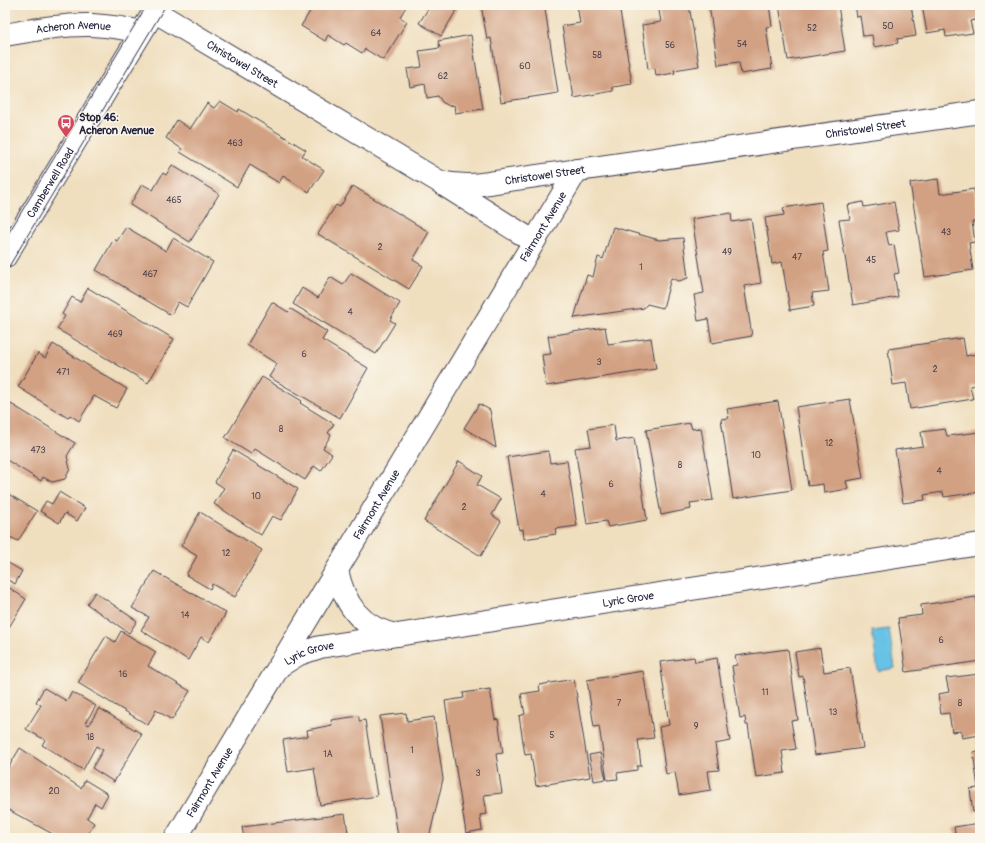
<svg xmlns="http://www.w3.org/2000/svg" width="985" height="843" font-family="Pangolin,sans-serif">
<style>
.water{fill:#67c2e5;stroke:#447290}
.building{fill:#d2a082}
.lines{fill:none;stroke-linecap:round;stroke-linejoin:round}
.minor-casing{stroke:#413e4f;stroke-width:24}
.primary-casing{stroke:#413e4f;stroke-width:24}
.minor{stroke:#fff;stroke-width:22}
.primary{stroke:#fff;stroke-width:22}
.tram{stroke:#22223b;stroke-width:1}
.labels{text-anchor:middle;stroke-width:3;stroke-linejoin:round;paint-order:stroke}
.number-label{font-size:9px;fill:#4e424d}
.street-label{font-size:11px;fill:#22223b;stroke:#fbf7ec}
.poi-label{font-size:11px;font-weight:bold;fill:#22223b;stroke:#fbf7ec;text-anchor:start}
</style>
<rect width="100%" height="100%" fill="#fbf7ec"/>
<filter id="ink" filterUnits="userSpaceOnUse"><feTurbulence type="fractalNoise" baseFrequency=".025" numOctaves="2"/><feDisplacementMap in="SourceGraphic" scale="8" xChannelSelector="R" yChannelSelector="G"/><feConvolveMatrix kernelMatrix="1 2 1 2 8 2 1 2 1" color-interpolation-filters="sRGB"/></filter>
<filter id="wash" filterUnits="userSpaceOnUse"><feTurbulence type="fractalNoise" baseFrequency=".012" numOctaves="4" result="noise"/><feDisplacementMap in="SourceGraphic" scale="16" xChannelSelector="R" yChannelSelector="G"/><feGaussianBlur stdDeviation="0.9" result="paint"/><feColorMatrix in="noise" values="0 0 0 0 0 0 0 0 0 0 0 0 0 0 0 0 0 1.4 0 .05"/><feComposite in="paint" operator="in"/></filter>
<g filter="url(#wash)">
<rect width="100%" height="100%" fill="#f0dfbf"/>
<!-- water -->
<path class="water" d="M889 629 895 668 878 671 872 631Z"/>
<g id="blocks">
<!-- building -->
<g class="building">
<path d="M314 5H407L400 17 407 22 383 60 365 49 362 53 346 43 344 45 328 35 325 41 301 26Z"/>
<path d="M422 5H458L459 6 441 36 419 23 428 9Z"/>
<path d="M481 5H541L545 9 558 93 501 102 491 38 487 39Z"/>
<path d="M577 5H619L632 84 613 87V91L574 98 562 26 580 23Z"/>
<path d="M658 5H689L699 66 674 70 675 73 656 76 655 68 648 69 642 25 661 22Z"/>
<path d="M709 5H769L772 26 766 27 772 69 741 74 739 62 718 65Z"/>
<path d="M779 5H838L845 51 788 60Z"/>
<path d="M855 5H911L916 36 897 39 898 43 874 47 872 35 863 36 860 16 857 17Z"/>
<path d="M922 5H979L980 19 970 21 973 33 946 37 945 30 927 33Z"/>
<path d="M471 35 483 109 455 113 454 105 449 106 442 102 438 96 427 98 425 84 410 87 407 69 422 67 419 51 440 48 438 41Z"/>
<path d="M220 101 238 112 239 109 306 150 302 156 324 170 309 192 283 176 279 183 250 165 237 187 180 152 182 149 166 138 177 120 190 129 207 103 214 108Z"/>
<path d="M172 165 219 194 190 242 130 205 142 184 153 190 163 173 166 175Z"/>
<path d="M938 179 940 194 974 189 979 221 972 222 975 242 969 243 973 270 925 277 910 183Z"/>
<path d="M353 186 429 232 413 260 423 266 409 289 318 234 336 205 340 207Z"/>
<path d="M821 202 828 251 823 252 829 291 812 293 814 306 790 310 782 262 772 264 765 218 784 215 783 208Z"/>
<path d="M863 202 864 207 894 202 899 230 886 232 889 246 894 245 899 273 894 274 898 297 853 305 839 220 850 219 847 205Z"/>
<path d="M731 213 732 222 751 219 761 283 744 286 752 336 712 343 708 319 698 321 694 295 704 293 692 219Z"/>
<path d="M126 227 166 251 173 238 213 262 187 307 178 302 171 315 96 270 114 239 117 241Z"/>
<path d="M613 227 659 240 683 238 688 278 679 281 671 278 663 308 647 304 644 308 574 318 587 275 593 277 598 257 603 259Z"/>
<path d="M351 273 400 303 390 320 395 323 376 354 293 304 302 288 318 298 330 277 343 285Z"/>
<path d="M88 288 174 339 148 383 57 329 65 316 62 314 72 297 80 302Z"/>
<path d="M272 302 288 312 291 309 327 332 322 340 368 368 340 418 269 377 277 364 247 345Z"/>
<path d="M605 327 608 344 651 338 656 369 546 386 542 355 551 354 548 336Z"/>
<path d="M963 338 966 356 976 354 980 384 970 386 973 399 910 409 906 383 893 385 888 349Z"/>
<path d="M53 344 127 389 116 408 94 396 79 421 70 415 68 418 18 387 38 353 45 358Z"/>
<path d="M262 377 302 401 300 403 334 424 328 433 331 435 323 448 332 454 321 471 314 466 305 480 255 449 251 454 225 438Z"/>
<path d="M850 399 863 478 846 481 848 489 824 493 823 484 808 486 796 407Z"/>
<path d="M778 401 792 490 733 499 721 419 729 418 727 409Z"/>
<path d="M11 404 75 443 67 456 70 469 65 479 52 482 43 477 41 481 5 459V414Z"/>
<path d="M479 404 490 410 496 448 464 428Z"/>
<path d="M690 423 692 429 701 428 713 500 690 503 691 509 661 515 646 430Z"/>
<path d="M614 425 616 441 634 438 647 520 608 527 606 521 587 524 575 448 591 446 588 429Z"/>
<path d="M945 429 947 436 980 432V492L944 497 943 492 924 495 925 500 903 503 895 450 923 446 921 432Z"/>
<path d="M233 450 298 489 281 520 272 516 261 535 214 504 224 488 215 482Z"/>
<path d="M548 451 550 463 567 461 577 526 555 529 556 534 524 539 523 529 519 530 507 457Z"/>
<path d="M459 461 482 476 477 485 501 499 492 515 501 521 481 556 424 521Z"/>
<path d="M5 492 37 511 18 541 10 537 5 545Z"/>
<path d="M59 492 85 508 77 521 65 513 59 523 40 511 46 501 52 504Z"/>
<path d="M200 512 262 550 235 597 212 584 210 589 186 575 197 556 181 546Z"/>
<path d="M5 561 22 571 15 584 8 580 5 585 26 599 8 629 5 627Z"/>
<path d="M154 571 226 613 209 642 201 637 188 660 141 630 149 617 132 608Z"/>
<path d="M95 592 137 621 129 633 87 604Z"/>
<path d="M976 597 977 603H980V661L906 672 898 618 922 615 921 605Z"/>
<path d="M121 631 156 652 148 666 190 691 172 720 156 710 148 725 78 683 106 636 115 642Z"/>
<path d="M820 648 824 672 850 668 863 748 815 755 803 676 799 677 795 652Z"/>
<path d="M788 649 798 720 791 721 796 749 782 751 785 773 756 777 748 725H746L745 717 740 718 732 666 737 665 735 656Z"/>
<path d="M694 657 695 662 717 658 730 741 715 744 719 770 708 771 711 790 679 795 675 772 666 774 659 727 669 725 660 662Z"/>
<path d="M643 671 654 738 638 740 641 766H637V770L617 773 618 779 607 780 599 726 594 727 587 680Z"/>
<path d="M980 674V735L962 738 961 731 952 732 949 713 941 714 938 694 949 692 946 678Z"/>
<path d="M574 679 590 777 536 786 531 754 525 755 519 716 525 714 521 694 540 691 539 685Z"/>
<path d="M44 688 67 701 72 692 96 706 85 723 89 725 99 708 142 734 114 782 92 768 103 750 96 746 83 770 42 745 45 740 26 729 41 705 36 702Z"/>
<path d="M490 689 495 720 498 719 503 753 496 754 502 793 484 795 487 814 480 815 482 830 466 833 445 701 464 698 463 693Z"/>
<path d="M406 713 407 721 434 717 443 779 429 838 398 837 380 716Z"/>
<path d="M359 716V721L365 720 377 796 320 805 314 768 288 772 283 740 308 736 307 730 332 725 331 720Z"/>
<path d="M20 748 81 788 85 780 108 794 101 807 95 803 87 818 94 823 86 838H60L5 808V773Z"/>
<path d="M980 751V811L973 812 970 789 978 788 973 752Z"/>
<path d="M600 753 606 779 594 781 589 755Z"/>
<path d="M345 814 349 838H244L242 827Z"/>
<path d="M980 823V838H956L954 827Z"/>
</g>
</g>
</g>
<g filter="url(#ink)">
<use href="#blocks" fill-opacity="0" stroke="#413e4f" stroke-width="1"/>
<g class="lines">
<defs>
<g id="minor">
<path id="s1" d="M154 11 440 182C454 185 467 186 482 184L980 112"/>
<path id="s2" d="M5 35C33 30 63 24 92 25 108 26 125 28 141 32"/>
<path d="M444 185 533 241"/>
<path d="M337 570C344 604 361 629 397 635"/>
<path id="s3" d="M281 665 299 654 320 647 980 544"/>
<path id="s4" d="M176 838 577 170"/>
</g>
<g id="primary">
<path id="s5" d="M5 257 158 5"/>
</g>
</defs>
<!-- minor casing -->
<use href="#minor" class="minor-casing"/>
<!-- primary casing -->
<use href="#primary" class="primary-casing"/>
<!-- minor -->
<use href="#minor" class="minor"/>
<!-- primary -->
<use href="#primary" class="primary"/>
<!-- tram -->
<g class="tram">
<path d="M5 239 147 5"/>
<path d="M5 273 166 5"/>
</g>
</g>
</g>
<!-- icons -->
<defs>
<symbol id="bus-pin" viewBox="-11 -11 22 30"><path d="M0 17L-7.5 6A9.5 9.5 0 1 1 7.5 6Z" fill="#d1495b" stroke="#fbf7ec"/><path d="M-5-6H5V4H4V6H2V4H-2V6H-4V4H-5ZM-3.5-4V0h7V-4ZM-3.5 1.2v1.5H-2V1.2ZM2 1.2v1.5H3.5V1.2Z" fill="#fff"/></symbol>
</defs>
<g fill-rule="evenodd">
<use href="#bus-pin" x="56" y="113" width="20" height="27"/>
</g>
<g class="labels">
<!-- number labels -->
<g class="number-label">
<text x="888" y="29">50</text>
<text x="812" y="31">52</text>
<text x="376" y="36">64</text>
<text x="742" y="47">54</text>
<text x="670" y="48">56</text>
<text x="597" y="58">58</text>
<text x="525" y="69">60</text>
<text x="443" y="79">62</text>
<text x="235" y="146">463</text>
<text x="174" y="203">465</text>
<text x="946" y="235">43</text>
<text x="380" y="250">2</text>
<text x="727" y="255">49</text>
<text x="797" y="260">47</text>
<text x="871" y="263">45</text>
<text x="641" y="270">1</text>
<text x="150" y="277">467</text>
<text x="350" y="315">4</text>
<text x="115" y="337">469</text>
<text x="304" y="357">6</text>
<text x="599" y="365">3</text>
<text x="935" y="372">2</text>
<text x="63" y="375">471</text>
<text x="281" y="432">8</text>
<text x="829" y="446">12</text>
<text x="38" y="453">473</text>
<text x="756" y="458">10</text>
<text x="680" y="468">8</text>
<text x="939" y="474">4</text>
<text x="611" y="487">6</text>
<text x="543" y="497">4</text>
<text x="256" y="499">10</text>
<text x="464" y="510">2</text>
<text x="226" y="556">12</text>
<text x="185" y="618">14</text>
<text x="941" y="643">6</text>
<text x="123" y="677">16</text>
<text x="765" y="695">11</text>
<text x="619" y="706">7</text>
<text x="960" y="706">8</text>
<text x="833" y="715">13</text>
<text x="696" y="729">9</text>
<text x="552" y="738">5</text>
<text x="90" y="740">18</text>
<text x="412" y="753">1</text>
<text x="328" y="757">1A</text>
<text x="478" y="776">3</text>
<text x="54" y="794">20</text>
</g>
<!-- street labels -->
<g class="street-label">
<text dy="4" stroke="none"><textPath href="#s2" startOffset="69">Acheron Avenue</textPath></text>
<text dy="4" stroke="none"><textPath href="#s1" startOffset="103">Christowel Street</textPath></text>
<text dy="4" stroke="none"><textPath href="#s1" startOffset="763">Christowel Street</textPath></text>
<text dy="4" stroke="none"><textPath href="#s1" startOffset="439">Christowel Street</textPath></text>
<text dy="4" stroke="none"><textPath href="#s5" startOffset="87">Camberwell Road</textPath></text>
<text dy="4" stroke="none"><textPath href="#s4" startOffset="713">Fairmont Avenue</textPath></text>
<text dy="4" stroke="none"><textPath href="#s4" startOffset="389">Fairmont Avenue</textPath></text>
<text dy="4" stroke="none"><textPath href="#s3" startOffset="355">Lyric Grove</textPath></text>
<text dy="4" stroke="none"><textPath href="#s3" startOffset="31">Lyric Grove</textPath></text>
<text dy="4" stroke="none"><textPath href="#s4" startOffset="65">Fairmont Avenue</textPath></text>
</g>
<!-- poi labels -->
<g class="poi-label">
<text x="79" y="121">Stop 46:<tspan x="79" dy="13">Acheron Avenue</tspan></text>
</g>
</g>
<!-- margin -->
<rect width="985" height="843" fill="none" stroke="#fbf7ec" stroke-width="20"/>
</svg>
